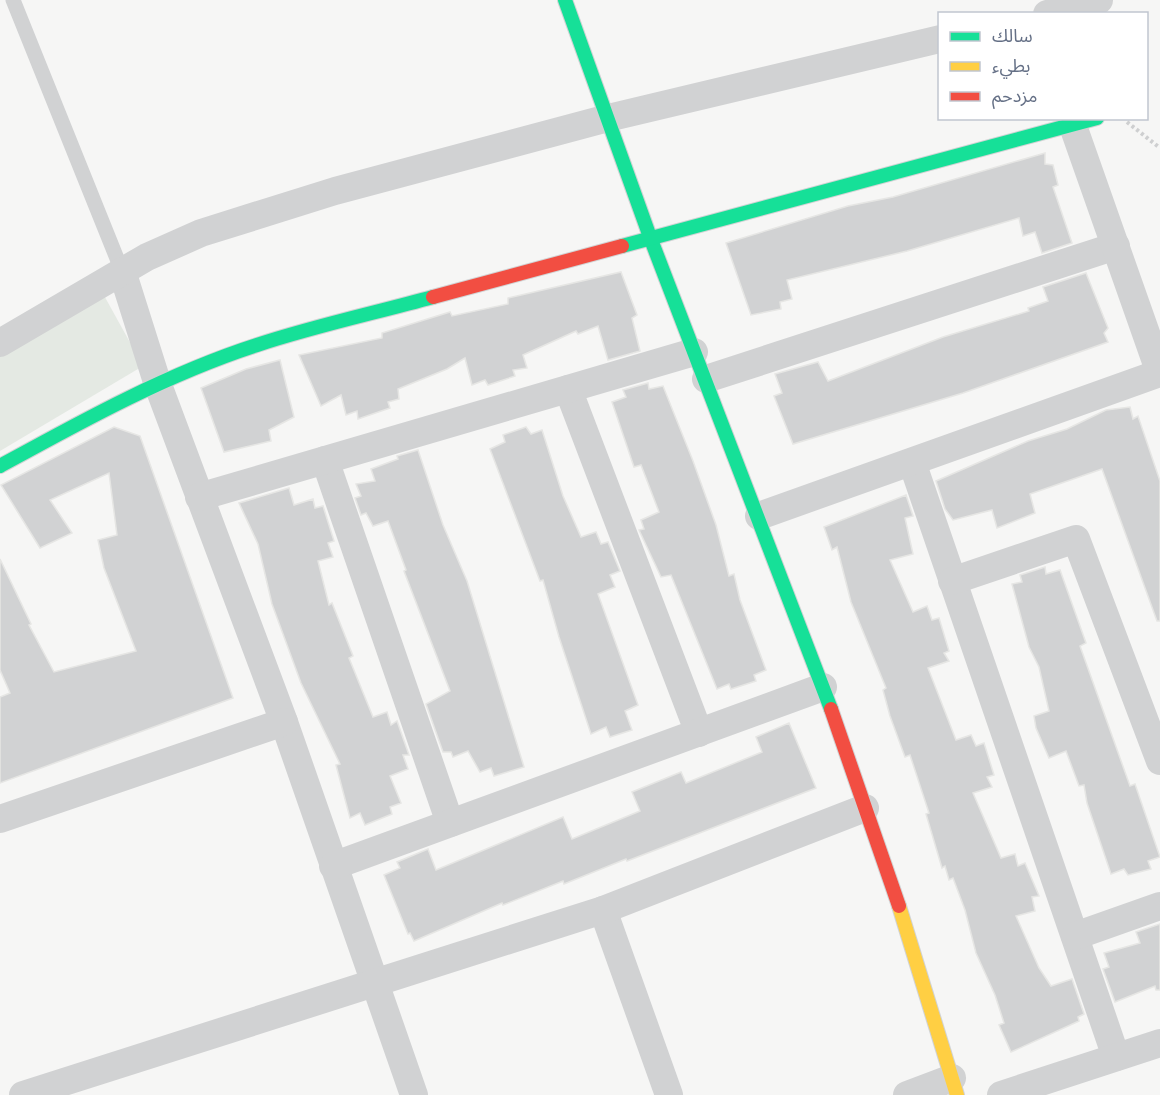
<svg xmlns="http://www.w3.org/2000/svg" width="1160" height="1095" font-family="'Nunito Sans','Noto Sans Arabic',sans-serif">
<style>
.green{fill:#e4e9e3}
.building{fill:#d1d2d3;stroke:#e6e6e4;stroke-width:1.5}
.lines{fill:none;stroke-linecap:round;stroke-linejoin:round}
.fast-casing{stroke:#d1d3d4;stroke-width:16}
.slow-casing{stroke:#d1d3d4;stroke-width:16}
.jam-casing{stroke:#d1d3d4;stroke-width:16}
.path{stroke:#cecfd0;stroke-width:4;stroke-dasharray:3 3;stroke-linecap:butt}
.lane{stroke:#d1d2d3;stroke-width:15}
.street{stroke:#d1d2d3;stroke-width:28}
.fast{stroke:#16e098;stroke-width:14}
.slow{stroke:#ffcf43;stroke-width:14}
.jam{stroke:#f24e42;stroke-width:14}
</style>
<rect width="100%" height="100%" fill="#f6f6f5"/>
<!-- green -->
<path class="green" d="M101 290 143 366 0 451V351Z"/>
<!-- building -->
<g class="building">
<path d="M1045 153V164L1053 165 1058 185 1053 187 1072 243 1042 253 1035 232 1023 236 1019 218 907 251 787 280 792 299 780 302 781 309 751 315 726 243 848 206 893 197Z"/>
<path d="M621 272 637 315 632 318 640 351 608 360 598 326 578 334 576 331 523 355 527 368 513 370 515 376 488 385 485 380 472 385 465 358 447 369 398 389 399 399 388 402 390 408 358 419 357 411 346 415 341 395 321 406 299 355 382 338V333L450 312 452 316 508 304V298Z"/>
<path d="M1086 273 1108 328 1104 333 1108 342 963 393 793 444 774 396 782 393 775 374 818 362 828 381 943 337 1029 311 1028 308 1048 301 1043 287Z"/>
<path d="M280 360 294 417 269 430 271 441 224 452 201 388 246 369Z"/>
<path d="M648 383 649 389 663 386 693 461 716 525 729 576 734 574 740 600 766 670 754 675 756 681 731 689 729 684 717 689 671 575 661 577 639 530 644 529 641 520 659 512 641 465 634 467 612 402 626 397 623 390Z"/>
<path d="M1130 407 1133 419 1138 416 1160 481V621H1157L1102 469 1030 494 1035 513 997 528 992 510 953 520 945 509 936 481 1028 441 1067 429 1106 410Z"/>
<path d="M114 427 140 436 233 698 0 783V697L10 693 0 670V559L31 624 29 625 54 672 136 651 104 568 98 540 117 535 109 473 50 500 72 533 40 548 1 485Z"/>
<path d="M526 427 531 434 542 430 563 496 581 537 596 532 601 544 608 542 620 571 610 575 615 587 598 594 638 705 625 711 632 730 610 737 606 727 591 734 559 637 543 580 540 581 490 449 505 442 503 435Z"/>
<path d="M418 450 443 525 467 581 524 767 494 776 491 768 480 772 468 751 453 757 451 752H443L426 704 450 691 404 571 406 570 388 521 373 526 366 513 361 515 355 498 361 496 356 484 375 481 371 469 398 459 397 456Z"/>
<path d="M289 488 294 505 313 499 315 508 323 506 334 541 328 543 333 557 318 561 329 605 332 603 353 656 349 658 373 717 387 712 391 725 397 721 409 755H403L408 769 390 776 401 803 390 807 392 814 365 825 360 813 350 818 336 765 340 764 301 683 272 604 258 544 239 503Z"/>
<path d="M906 495 913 516 905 518 913 554 890 560 913 612 927 606 932 620 939 618 949 651 944 653 949 661 928 668 956 740 971 735 976 746 984 743 994 775 987 777 992 787 973 793 1001 858 1015 854 1018 866 1025 863 1039 896 1032 897 1035 911 1016 916 1039 968 1051 986 1072 979 1084 1014 1078 1017 1079 1021 1011 1052 999 1025 1004 1023 995 995 976 953 965 910 953 878 949 880 945 866 942 868 926 814 929 813 910 755 905 757 890 716 883 690 886 688 851 602 837 547 832 550 824 527Z"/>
<path d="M1045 567 1046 574 1060 570 1086 643 1080 646 1130 786 1135 784 1160 857 1148 861 1151 869 1128 875 1124 869 1111 874 1087 803 1084 785 1079 786 1066 751 1049 758 1036 728 1034 716 1049 711 1039 667 1029 647 1012 584 1022 582 1020 575Z"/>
<path d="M789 723 816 788 627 861 626 859 564 884 563 881 503 905 502 903 414 941 410 933 408 934 384 875 400 868 397 862 428 849 436 870 563 817 572 839 640 811 632 792 681 772 686 783 762 752 756 737Z"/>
<path d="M1160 924V990H1156L1155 986 1115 1002 1103 969 1109 967 1104 953 1140 943 1136 932Z"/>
</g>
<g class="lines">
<defs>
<g id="fast">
<path d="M565 0 650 237 831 709"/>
<path d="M622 246 1097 118"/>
<path d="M0 466C82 421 167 374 257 345 314 326 375 313 433 297"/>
</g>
<path id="slow" d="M899 906 957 1095"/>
<g id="jam">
<path d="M433 297 622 246"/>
<path d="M831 709 899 906"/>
</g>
</defs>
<!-- fast casing -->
<use href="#fast" class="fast-casing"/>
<!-- slow casing -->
<use href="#slow" class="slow-casing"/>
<!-- jam casing -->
<use href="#jam" class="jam-casing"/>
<!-- path -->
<path class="path" d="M1127 122 1160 148"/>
<!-- lane -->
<path class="lane" d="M13 0 122 271"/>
<!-- street -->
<g class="street">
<path d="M1047 14 1099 0"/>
<path d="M122 271 158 385 284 722 414 1095"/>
<path d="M0 343 147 257 201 233 335 191 608 118 940 39"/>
<path d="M706 379 1116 246"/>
<path d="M568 389 699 733"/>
<path d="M325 460 450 823"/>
<path d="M912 462 1116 1057"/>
<path d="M199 497 694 352"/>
<path d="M759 516 1160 373 1073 126"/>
<path d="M952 581 1076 539 1160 761"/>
<path d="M0 819 284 722"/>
<path d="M333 866 823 687"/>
<path d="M603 910 669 1095"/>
<path d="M1075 936 1160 906"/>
<path d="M23 1095 603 910 865 808"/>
<path d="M907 1095 952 1078"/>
<path d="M1001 1095 1160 1043"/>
</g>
<!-- fast -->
<use href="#fast" class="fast"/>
<!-- slow -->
<use href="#slow" class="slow"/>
<!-- jam -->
<use href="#jam" class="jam"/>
</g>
<!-- legend -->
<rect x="938" y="12" width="210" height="108" fill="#ffffff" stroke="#c1c6cf" stroke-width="1.5"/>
<rect x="950" y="32" width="30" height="9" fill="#16e098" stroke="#c1c6cf" stroke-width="1.5"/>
<text x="992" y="42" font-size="18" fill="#657086">سالك</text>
<rect x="950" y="62" width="30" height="9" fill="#ffcf43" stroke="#c1c6cf" stroke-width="1.5"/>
<text x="992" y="72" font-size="18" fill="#657086">بطيء</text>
<rect x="950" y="92" width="30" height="9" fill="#f24e42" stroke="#c1c6cf" stroke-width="1.5"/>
<text x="992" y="102" font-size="18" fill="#657086">مزدحم</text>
</svg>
